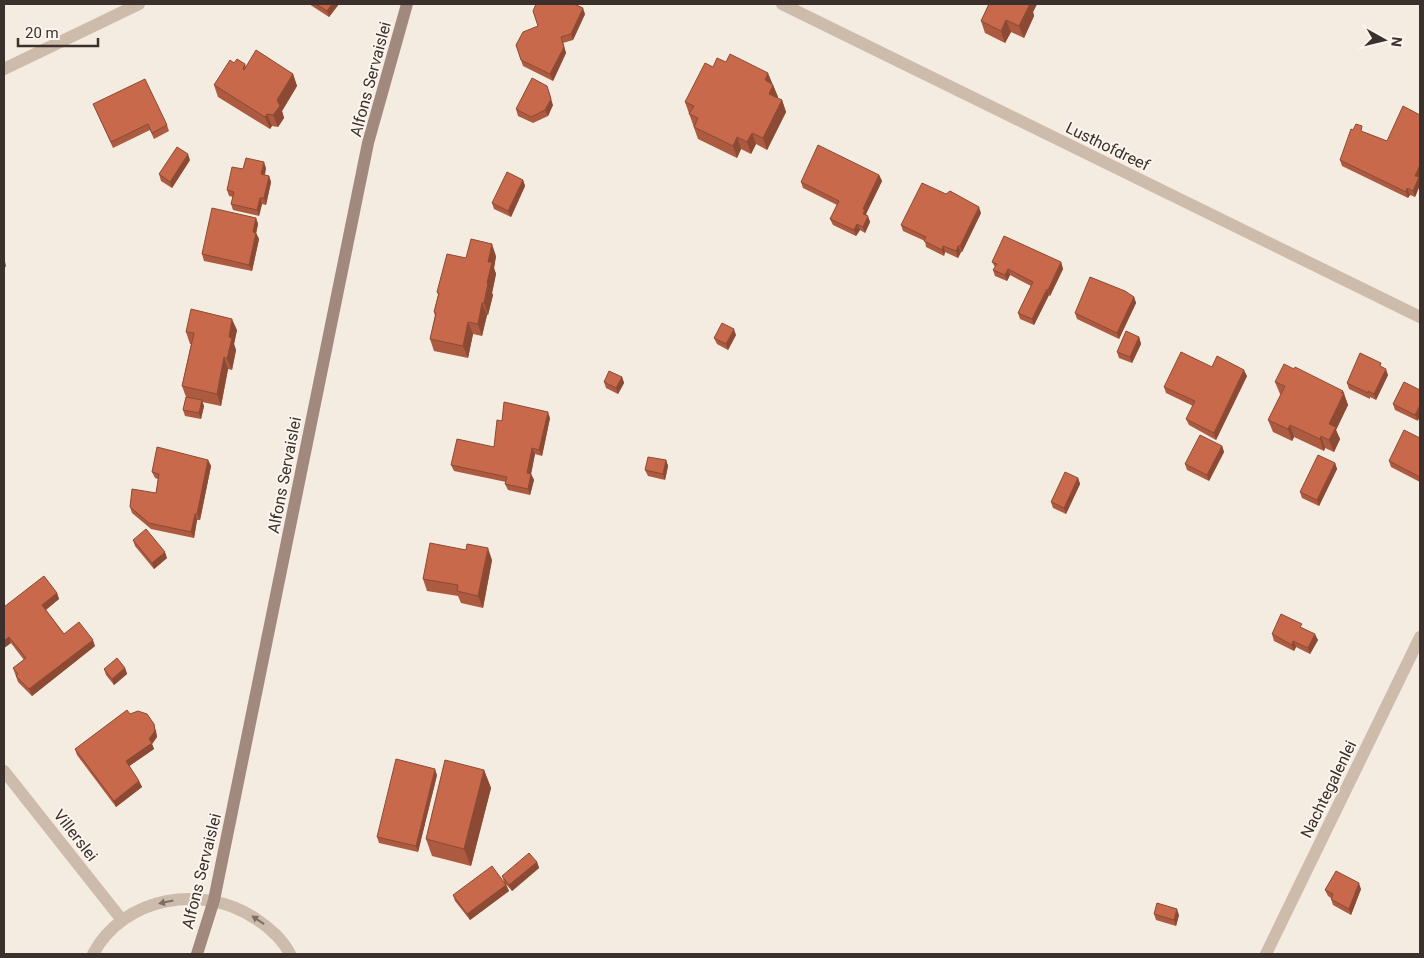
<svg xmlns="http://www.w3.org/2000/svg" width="1424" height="958" font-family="Roboto,sans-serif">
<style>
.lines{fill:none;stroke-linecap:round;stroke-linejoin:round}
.street{stroke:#cdbbac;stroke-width:12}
.secondary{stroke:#a18a7d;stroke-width:12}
.wall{fill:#ac5a40}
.shaded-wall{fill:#8c4a34}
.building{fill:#c8694b;stroke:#8c4a34}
.oneway{fill:#7d6f65}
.labels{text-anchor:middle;stroke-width:4;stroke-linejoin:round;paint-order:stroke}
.street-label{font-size:16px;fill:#3b302b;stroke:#fbf5ee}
</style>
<rect width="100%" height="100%" fill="#f4ebe1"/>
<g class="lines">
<!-- street -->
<g class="street">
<path d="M782 4 1420 317"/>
<path d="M4 69 139 4"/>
<path d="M4 771 122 920"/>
<path d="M93 954C124 896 203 883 256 919 269 927 283 940 290 954"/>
<path d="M1266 954 1420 637"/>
</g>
<!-- secondary -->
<path class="secondary" d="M197 954 214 900 368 143 407 4"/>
</g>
<!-- wall -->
<g class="wall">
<path d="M309 4H339L329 17Z"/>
<path d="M989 4H1037L1033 12 1034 16 1024 38 1011 32 1005 43 985 33 981 21Z"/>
<path d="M585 14 573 40 563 43 566 53 553 81 523 66 516 45Z"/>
<path d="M234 63 245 64 246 67 293 74 297 86 282 111 284 118 278 127 272 126 270 129 218 97 214 85Z"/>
<path d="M713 67 773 85 778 97 777 98 782 100 786 112 767 150 756 144 751 154 741 149 737 158 698 139 685 102Z"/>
<path d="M93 104 167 125 169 131 154 139 150 130 113 148Z"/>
<path d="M553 105 548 116 533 123 518 116 516 109Z"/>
<path d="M1420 115V176L1419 178 1420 181V185L1415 197 1410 195 1408 198 1342 166 1340 160 1364 132 1387 141Z"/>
<path d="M190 160 172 188 161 181 159 174Z"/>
<path d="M266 168 265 175 269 176 271 182 266 205 262 204 259 216 233 210 231 204 233 197 229 196 227 190 243 169Z"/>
<path d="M879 175 882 181 866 214 870 222 865 233 860 230 856 236 833 225 830 219 837 205 803 188 801 182Z"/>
<path d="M523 180 525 186 511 217 494 209 492 203Z"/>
<path d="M981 213 962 252H961L958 258 945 252 944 256 926 247 925 241 903 231 901 225Z"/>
<path d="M256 218 258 224 256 233 259 239 252 271 204 261 202 254Z"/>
<path d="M496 256 494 268 496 274 492 293 493 295 488 315H487L482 336 473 334 468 358 434 351 430 339 435 316 434 312 438 295 437 292 466 258Z"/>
<path d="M992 262H1061L1063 269 1050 296 1049 295 1034 325 1020 319 1018 313 1031 286 1010 275 1007 281 995 276 993 270 995 267Z"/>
<path d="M1134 297 1136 303 1119 339 1077 319 1075 313Z"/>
<path d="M237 330 234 344 236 350 232 370 228 369 221 406 202 402 204 406 201 419 185 416 183 410 186 397 182 386 191 344H190L186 332Z"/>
<path d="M736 335 728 350 717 344 714 338Z"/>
<path d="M1139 337 1141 344 1132 363 1119 358 1117 352Z"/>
<path d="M1212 367 1247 376 1216 440 1189 425 1186 419 1193 406 1166 393 1164 387Z"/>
<path d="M1383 368 1388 375 1376 400 1370 397V399L1349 389 1347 383Z"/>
<path d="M622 377 624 383 618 394 606 388 604 382Z"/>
<path d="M1275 382 1343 391 1348 405 1336 430 1340 439 1334 452 1325 448 1324 451 1294 437 1292 441 1273 432 1268 420 1281 394H1280Z"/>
<path d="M1404 382 1418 421 1395 410 1393 404Z"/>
<path d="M550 418 542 456 535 454 531 474 534 480 530 495 508 490 505 484 506 482 454 471 451 465 494 447 502 421Z"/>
<path d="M1420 438V482L1391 467 1389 461Z"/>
<path d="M1222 446 1224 452 1209 481 1187 470 1185 464Z"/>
<path d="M208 460 211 466 200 520H197L194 538 151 529 132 513 130 507 156 493 158 479 155 478 152 472Z"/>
<path d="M666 460 668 466 665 480 648 476 645 470Z"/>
<path d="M1335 463 1337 469 1319 506 1302 498 1300 492Z"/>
<path d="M1078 478 1080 484 1066 514 1053 508 1051 502Z"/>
<path d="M133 540 167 558 154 569 135 546Z"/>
<path d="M492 560 483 608 461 603 458 596 427 591 423 579Z"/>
<path d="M57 593 59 599 46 610 64 634 95 646 32 696 18 682 13 668 24 660 11 643 4 648V607Z"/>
<path d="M1303 628 1318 640 1310 654 1296 647 1294 651 1274 641 1272 634Z"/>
<path d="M125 668 127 674 114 685 106 675 104 669Z"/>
<path d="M130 714 156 730 157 737 152 744 154 749 129 766 139 781 142 787 116 807 77 755 75 749Z"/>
<path d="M484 770 491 788 471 866 432 856 426 839Z"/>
<path d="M437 775 418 852 379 843 377 837Z"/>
<path d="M537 862 539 868 512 891 506 884 509 891 470 920 455 901 453 895 504 882 502 876Z"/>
<path d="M1361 889 1351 915 1333 905 1331 899V898L1328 896 1325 890Z"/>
<path d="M1154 914 1179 915 1176 926 1156 920Z"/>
</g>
<!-- shaded-wall -->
<g class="shaded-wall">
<path d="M332 4H339L329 17 327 11Z"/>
<path d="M1028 4H1037L1033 12 1034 16 1024 38 1019 26Z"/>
<path d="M583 8 585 14 573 40 571 34Z"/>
<path d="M1006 20 1011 32 1005 43 1001 31Z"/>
<path d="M561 37 566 53 553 81 550 74Z"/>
<path d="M768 73 773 85 765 80Z"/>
<path d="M293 74 297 86 282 111 284 118 278 127 273 115 277 100Z"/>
<path d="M773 85 778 97 773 106 769 94Z"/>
<path d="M549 92 553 105 548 116 545 110Z"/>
<path d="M782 100 786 112 767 150 763 138Z"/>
<path d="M267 114 272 126 270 129 265 117Z"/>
<path d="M752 133 756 144 751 154 747 142Z"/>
<path d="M737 137 741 149 737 158 733 146Z"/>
<path d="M188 154 190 160 172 188 170 182Z"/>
<path d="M1420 159V176L1419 178 1420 181V185L1415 197 1413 191 1415 176 1419 162Z"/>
<path d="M264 162 266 168 263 180 261 174Z"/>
<path d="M879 175 882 181 866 214 867 216 863 214V209Z"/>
<path d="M269 176 271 182 266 205 264 198Z"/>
<path d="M523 180 525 186 511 217 508 211Z"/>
<path d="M1407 188 1410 195 1408 198 1406 192Z"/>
<path d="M260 198 262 204 259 216 257 210Z"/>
<path d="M979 207 981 213 962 252 960 246Z"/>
<path d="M868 216 870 222 865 233 863 227Z"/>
<path d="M256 218 258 224 255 239 253 232Z"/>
<path d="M857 224 860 230 856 236 854 230Z"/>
<path d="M256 233 259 239 252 271 249 265Z"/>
<path d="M492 244 496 256 494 268 496 274 492 293 493 295 488 315 484 303 488 262Z"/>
<path d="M943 246 945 252 944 256 942 250Z"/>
<path d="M958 246 961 252 958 258 956 251Z"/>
<path d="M4 257 6 266 4 269Z"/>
<path d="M1061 262 1063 269 1050 296 1048 290Z"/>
<path d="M1008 269 1010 275 1007 281 1005 275Z"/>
<path d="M1047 289 1049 295 1034 325 1032 319Z"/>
<path d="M1134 297 1136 303 1119 339 1117 333Z"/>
<path d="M482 303 487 315 482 336 478 324Z"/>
<path d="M232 319 237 330 234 344 236 350 232 370 227 359 229 337Z"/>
<path d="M468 322 473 334 468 358 463 346Z"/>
<path d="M734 329 736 335 728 350 726 344Z"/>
<path d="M1139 337 1141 344 1132 363 1130 357Z"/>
<path d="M224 357 228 369 221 406 217 394Z"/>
<path d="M1386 369 1388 375 1376 400 1374 394Z"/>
<path d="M1244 370 1247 376 1216 440 1214 433Z"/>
<path d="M622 377 624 383 618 394 616 388Z"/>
<path d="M1343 391 1348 405 1336 430 1340 439 1334 452 1329 440V424Z"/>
<path d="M202 400 204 406 201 419 199 413Z"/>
<path d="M1420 405V416L1418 421 1415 415Z"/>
<path d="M548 412 550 418 542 456 539 450Z"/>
<path d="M1290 425 1294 437 1292 441 1288 429Z"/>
<path d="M1321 436 1325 448 1324 451 1320 439Z"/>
<path d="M1222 446 1224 452 1209 481 1207 475Z"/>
<path d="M532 448 535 454 530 479 527 473Z"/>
<path d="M208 460 211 466 200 520 197 514Z"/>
<path d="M666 460 668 466 665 480 663 474Z"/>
<path d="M1335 463 1337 469 1319 506 1317 500Z"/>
<path d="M531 474 534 480 530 495 528 489Z"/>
<path d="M1078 478 1080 484 1066 514 1064 508Z"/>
<path d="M195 514 197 520 194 538 191 532Z"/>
<path d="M488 548 492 560 483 608 478 596Z"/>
<path d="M165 552 167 558 154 569 152 563Z"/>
<path d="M57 593 59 599 44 611 42 605Z"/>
<path d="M1315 634 1318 640 1310 654 1308 648Z"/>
<path d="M9 637 11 643 4 648V641Z"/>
<path d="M93 640 95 646 32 696 29 689Z"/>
<path d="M1293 641 1296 647 1294 651 1292 645Z"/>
<path d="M125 668 127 674 114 685 112 679Z"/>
<path d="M154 724 157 737 152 744 154 749 128 767 126 761 149 739Z"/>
<path d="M435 769 437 775 418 852 416 846Z"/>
<path d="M484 770 491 788 471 866 464 849Z"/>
<path d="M139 781 142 787 116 807 114 801Z"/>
<path d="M537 862 539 868 512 891 509 885Z"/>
<path d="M1359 883 1361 889 1351 915 1349 909Z"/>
<path d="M506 885 509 891 470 920 467 914Z"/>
<path d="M1177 909 1179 915 1176 926 1174 920Z"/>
</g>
<!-- building -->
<g class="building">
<path d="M316 4H332L327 11Z"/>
<path d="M536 4H574L583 8 571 34 561 37 564 47 550 74 521 60 516 45 523 32 538 26 533 11Z"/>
<path d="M989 4H1030L1019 26 1006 20 1001 31 981 21Z"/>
<path d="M256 50 293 74 277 100 280 106 273 115 267 114 265 117 214 85 230 60 234 63 237 59 245 64 243 69 244 70Z"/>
<path d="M730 54 768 73 765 80 773 85 769 94 782 100 763 138 752 133 747 142 737 137 733 146 694 127 698 118 689 114 694 106 685 102 705 63 713 67 717 58 726 62Z"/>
<path d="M532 78 547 86 551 99 545 110 531 117 516 109Z"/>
<path d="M145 79 167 125 152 133 148 124 111 142 93 104Z"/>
<path d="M1403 106 1420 115V159L1419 162H1420V165L1415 176 1419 177 1413 191 1407 188 1406 192 1340 160 1351 129 1353 130 1356 124 1362 126 1361 131 1387 141Z"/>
<path d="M818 145 879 175 863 209 865 210 863 214 868 216 863 227 857 224 854 230 830 219 839 201 801 182Z"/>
<path d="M177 147 188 154 170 182 159 174Z"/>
<path d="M246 158 264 162 261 174 269 176 264 198H260L257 210 231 204 234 192 227 190 232 167 243 169Z"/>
<path d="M507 172 523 180 508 211 492 203Z"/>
<path d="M922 183 946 194 950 191 979 207 960 246H958L956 251 943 246 942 250 924 241 926 237 901 225Z"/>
<path d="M212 208 256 218 253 232 256 233 249 265 202 254Z"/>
<path d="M1004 236 1061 262 1048 290 1047 289 1032 319 1018 313 1033 282 1008 269 1005 275 993 270 997 264 992 262Z"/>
<path d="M471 239 492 244 488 262H492L487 283H488L484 303H482L478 324 468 322 463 346 430 339 436 313 434 312 439 293 437 292 447 254 466 258Z"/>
<path d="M1090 277 1125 291 1134 297 1117 333 1075 313Z"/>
<path d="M191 309 232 319 229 337 232 338 227 359 224 357 217 394 182 386 194 333 186 332Z"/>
<path d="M722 323 734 329 726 344 714 338Z"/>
<path d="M1126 331 1139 337 1130 357 1117 352Z"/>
<path d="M1181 352 1212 367 1217 356 1244 370 1214 433 1186 419 1195 401 1164 387Z"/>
<path d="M1360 353 1381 363 1380 366 1386 369 1374 394 1368 391V393L1347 383Z"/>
<path d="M1284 364 1294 369 1295 367 1343 391 1341 393H1344L1329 424 1336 427 1329 440 1321 436 1320 439 1290 425 1288 429 1268 420 1285 386 1275 382Z"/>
<path d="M609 371 622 377 616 388 604 382Z"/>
<path d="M1404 382 1420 390V405L1415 415 1393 404Z"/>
<path d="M186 397 202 400 199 413 183 410Z"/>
<path d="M504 402 548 412 539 450 532 448 527 473 531 474 528 489 505 484 507 477 451 465 457 439 494 447 497 420 502 421Z"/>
<path d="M1404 430 1420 438V477L1389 461Z"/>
<path d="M1200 435 1222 446 1207 475 1185 464Z"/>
<path d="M157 447 208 460 197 514H195L191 532 149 523 130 507 132 489 156 493 159 474 152 472Z"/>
<path d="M1318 455 1335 463 1317 500 1300 492Z"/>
<path d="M648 457 666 460 663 474 645 470Z"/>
<path d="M1065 472 1078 478 1064 508 1051 502Z"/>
<path d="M146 529 165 552 152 563 133 540Z"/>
<path d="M430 543 466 550 467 544 488 548 478 596 457 591 458 585 423 579Z"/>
<path d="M44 576 57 593 42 605 64 634 79 622 93 640 29 689 16 676 18 674 13 668 26 658 9 637 4 641V607Z"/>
<path d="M1281 614 1302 624 1300 627 1315 634 1308 648 1293 641 1292 645 1272 634Z"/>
<path d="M117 658 125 668 112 679 104 669Z"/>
<path d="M127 710 130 714 138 711 147 714 154 724 155 731 149 739 152 743 126 761 139 781 114 801 75 749Z"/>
<path d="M396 759 435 769 416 846 377 837Z"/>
<path d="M445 760 484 770 464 849 426 839Z"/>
<path d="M529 853 537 862 509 885 502 876Z"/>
<path d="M492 866 506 885 467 914 453 895Z"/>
<path d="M1336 871 1359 883 1349 909 1331 899 1333 894 1325 890Z"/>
<path d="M1157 903 1177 909 1174 920 1154 914Z"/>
</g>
<!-- one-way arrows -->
<defs><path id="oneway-solid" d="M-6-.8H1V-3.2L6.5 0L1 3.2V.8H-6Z" transform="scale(1.25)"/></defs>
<g class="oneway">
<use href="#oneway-solid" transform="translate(166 902) rotate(168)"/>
<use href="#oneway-solid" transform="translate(258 920) rotate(-146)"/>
</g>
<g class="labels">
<!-- street labels -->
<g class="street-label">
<text transform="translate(370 79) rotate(-75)" y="6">Alfons Servaislei</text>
<text transform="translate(1108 146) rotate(26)" y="6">Lusthofdreef</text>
<text transform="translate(284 475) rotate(-79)" y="6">Alfons Servaislei</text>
<text transform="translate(1328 789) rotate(-64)" y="6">Nachtegalenlei</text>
<text transform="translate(76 835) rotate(52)" y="6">Villerslei</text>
<text transform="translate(201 871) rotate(-76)" y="6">Alfons Servaislei</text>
</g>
</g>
<!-- border -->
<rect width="1424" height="958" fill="none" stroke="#3b302b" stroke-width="10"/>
<!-- north arrow -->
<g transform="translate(1384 40) rotate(98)" stroke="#fbf5ee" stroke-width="4" paint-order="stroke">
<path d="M0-4L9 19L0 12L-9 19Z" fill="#3b302b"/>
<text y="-8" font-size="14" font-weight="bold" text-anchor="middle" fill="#3b302b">N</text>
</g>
<!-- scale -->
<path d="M18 38v8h80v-8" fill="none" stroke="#3b302b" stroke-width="2.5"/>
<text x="25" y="38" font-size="15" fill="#3b302b" stroke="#fbf5ee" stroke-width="4" paint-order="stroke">20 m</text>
</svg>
